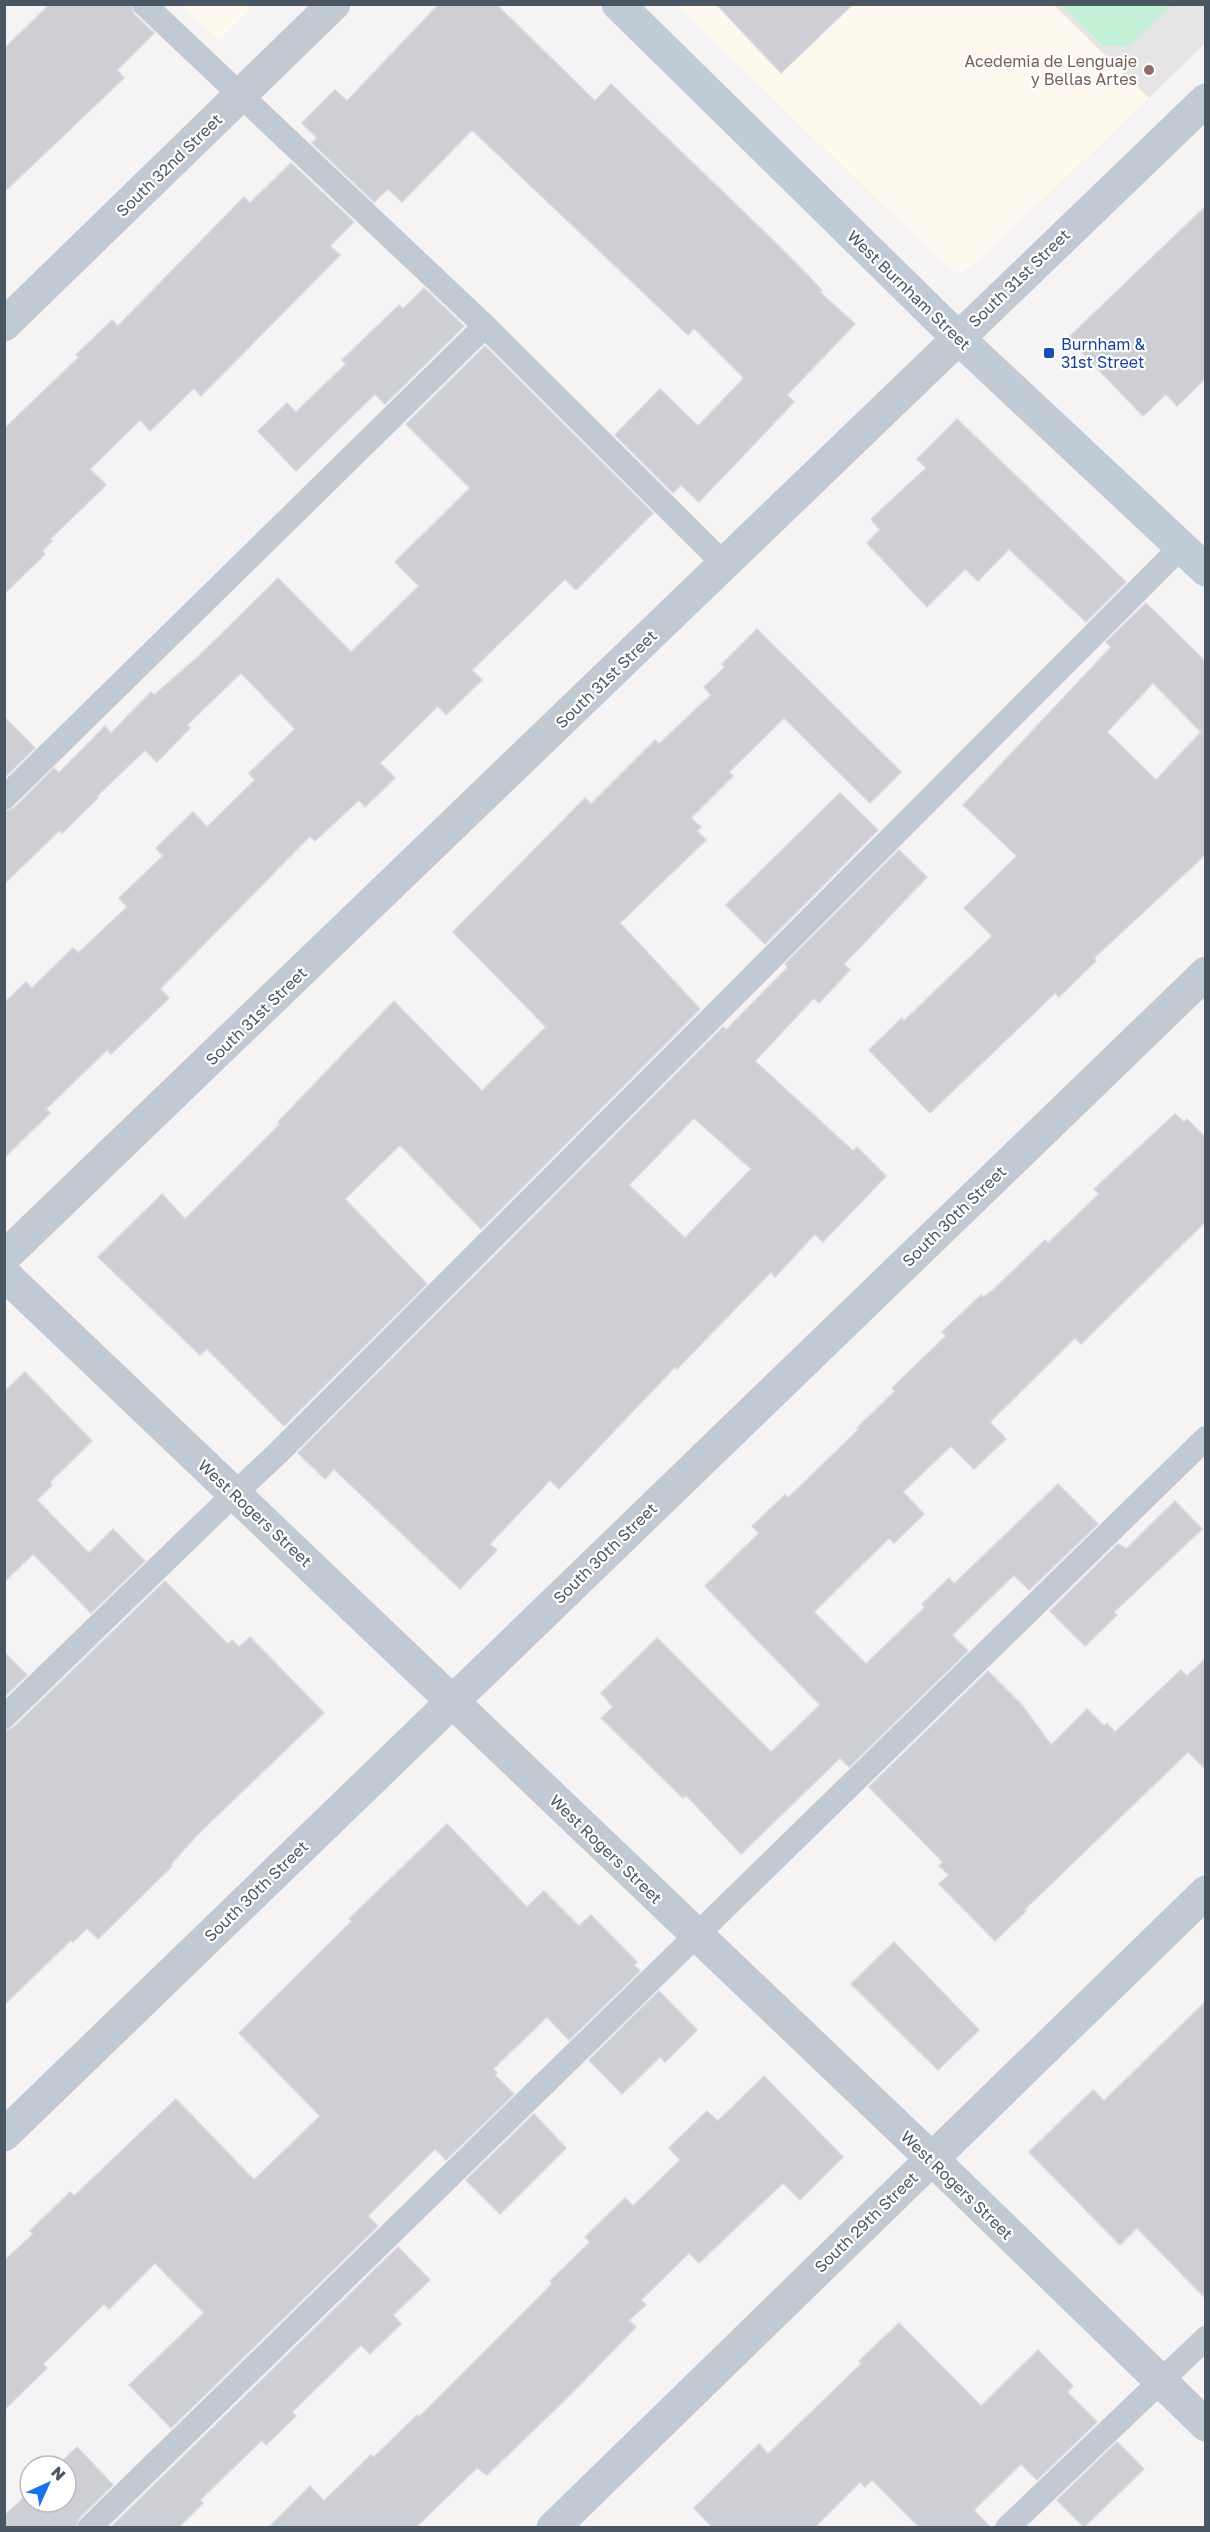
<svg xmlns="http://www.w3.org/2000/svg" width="1210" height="2532" font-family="'Golos Text',sans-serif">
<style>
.commercial{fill:#fdf9ef}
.education{fill:#e6e4e5}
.green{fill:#c3f1d5}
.building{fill:#cdcfd5;stroke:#d7d9de;stroke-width:1.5;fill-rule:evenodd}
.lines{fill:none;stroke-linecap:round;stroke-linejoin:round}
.lane{stroke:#c1cad2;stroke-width:24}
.street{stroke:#c1cad2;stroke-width:33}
.secondary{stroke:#c1cbd6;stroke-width:33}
.education-dot{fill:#8d6e63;stroke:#fff;stroke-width:2}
.transit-dot{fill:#1a4fb4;stroke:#fff;stroke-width:2}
.labels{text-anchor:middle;stroke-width:4.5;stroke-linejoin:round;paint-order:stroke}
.education-label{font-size:16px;fill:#785e54;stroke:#fff;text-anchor:end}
.street-label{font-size:16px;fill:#4a5661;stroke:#fff}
.transit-label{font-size:16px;fill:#164399;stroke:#fff;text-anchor:start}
</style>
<rect width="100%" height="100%" fill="#f5f3f3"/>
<!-- commercial -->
<g class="commercial">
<path d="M180 5H255L219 41Z"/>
<path d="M676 5H1054L1149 98 977 262 960 274 945 265Z"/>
</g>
<!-- education -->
<path class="education" d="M1054 5H1205V43L1149 98Z"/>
<!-- green -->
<path class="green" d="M1062 5H1172L1129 46H1103Z"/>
<!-- building -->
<g class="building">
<path d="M50 4H130L134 14 154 33 117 70 124 78 4 192V49Z"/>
<path d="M439 4H496L595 101 611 84 782 249 822 290 820 292 855 324 787 395 794 402 699 502 681 485 673 493 615 435 660 389 698 426 744 378 694 328 688 335 472 130 402 202 388 189 374 202 312 143 317 138 302 123 335 90 347 101Z"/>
<path d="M716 4H853L781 73Z"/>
<path d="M291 163 354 222 330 246 340 255 201 396 194 388 150 431 140 420 90 469 106 485 50 539 52 541 42 551 45 554 4 594V429L79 357 76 355 112 320 118 326 244 197 250 203Z"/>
<path d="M1206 206V378L1177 406 1166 394 1143 416 1068 338Z"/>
<path d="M424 288 464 326 385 404 375 394 296 471 258 431 287 403 296 412 346 364 342 360 399 305 403 309Z"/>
<path d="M485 346 653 513 576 590 565 579 472 670 482 680 446 715 438 706 380 763 395 778 365 807 359 800 315 841 310 836 160 989 169 998 111 1054 107 1050 46 1109 50 1113 4 1158V1003L26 982 32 988 73 948 78 953 127 907 119 898 163 856 156 848 193 812 207 827 255 780 249 773 295 729 241 673 187 725 190 728 157 762 145 750 96 797 98 798 62 833 60 830 4 884V812L14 808 54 768 59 773 105 726 111 733 151 692 154 695 200 655 278 578 351 652 419 586 395 562 470 488 406 424Z"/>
<path d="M957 419 1126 582 1086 622 1009 549 978 581 965 569 927 607 867 543 880 530 871 519 926 468 917 459Z"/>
<path d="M1146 603 1206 662V854L1094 958 1096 961 1059 997 1055 993 930 1113 869 1050 902 1018 904 1021 992 936 964 908 1017 856 963 805 1111 647 1106 642ZM1153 683 1201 732 1156 780 1107 732Z"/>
<path d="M757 629 901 772 870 803 784 718 729 772 733 776 691 818 701 827 697 831 706 840 620 923 700 1009 481 1229 400 1145 345 1199 427 1284 284 1426 207 1349 200 1355 98 1257 162 1194 185 1219 280 1124 278 1122 394 1001 482 1091 546 1027 453 932 585 798 591 804 655 740 659 744 711 695 704 687 725 667 722 664Z"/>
<path d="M4 717 35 748 4 778Z"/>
<path d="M840 793 878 830 765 944 726 905Z"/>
<path d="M899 850 927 877 844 964 850 970 819 1003 814 998 755 1061 853 1151 857 1147 886 1176 823 1242 815 1234 775 1277 771 1272 677 1369 675 1367 559 1489 550 1480 490 1544 497 1550 460 1589 334 1469 325 1479 298 1453 723 1027 726 1030 788 967 785 964ZM694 1118 751 1169 685 1238 629 1185Z"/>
<path d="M1175 1114 1184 1122 1187 1119 1206 1138V1221L1081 1344 1075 1338 990 1422 1006 1439 974 1469 951 1446 903 1492 924 1514 894 1543 889 1538 814 1612 866 1664 925 1607 922 1604 949 1578 954 1584 1058 1484 1098 1524 1029 1590 1014 1575 952 1635 968 1651 849 1767 840 1758 741 1854 686 1795 683 1798 601 1718 613 1707 601 1693 657 1638 771 1752 820 1705 705 1586 759 1533 752 1526 785 1495 788 1498 859 1429 857 1428 895 1391 892 1388 946 1336 942 1332 981 1295 983 1297 992 1291 1045 1240 1048 1243 1099 1194 1094 1189Z"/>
<path d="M25 1372 92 1441 50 1482 52 1485 37 1500 89 1553 113 1529 145 1561 91 1613 33 1554 4 1582V1392Z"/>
<path d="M1175 1501 1202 1529 1114 1612 1117 1615 1085 1646 1050 1611 1118 1544 1126 1549Z"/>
<path d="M165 1581 228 1644 232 1640 239 1647 250 1637 324 1713 198 1834 171 1864 172 1866 98 1939 87 1928 73 1942 71 1940 4 2005V1731L14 1727Z"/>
<path d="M4 1652 27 1675 4 1697Z"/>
<path d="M1206 1658V1770L1188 1752 1024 1910 1026 1911 995 1941 939 1884 949 1875 939 1866 943 1862 869 1787 988 1671 1022 1705 1051 1745 1087 1709 1104 1726 1107 1723 1115 1732 1181 1670 1187 1676Z"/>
<path d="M447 1824 527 1907 544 1891 579 1926 591 1915 637 1962 634 1965 640 1971 569 2040 547 2017 493 2069 497 2073 495 2075 514 2094 446 2160 435 2149 368 2216 378 2226 171 2428 129 2385 204 2313 155 2263 109 2309 104 2304 43 2364 47 2368 4 2410V2261L33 2234 30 2231 70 2192 74 2196 176 2099 254 2180 320 2116 239 2033 352 1921 349 1919Z"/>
<path d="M894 1942 979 2030 938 2070 851 1984Z"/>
<path d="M659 1991 697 2030 665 2062 660 2057 622 2094 589 2060Z"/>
<path d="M1206 2001V2299L1137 2228 1120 2245 1029 2152 1093 2090 1104 2101Z"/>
<path d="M764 2076 843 2157 800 2200 783 2183 699 2263 689 2253 641 2300 646 2305 629 2320 636 2327 567 2398 487 2475 477 2468 415 2528H268L310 2486 324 2501 371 2455 374 2457 417 2415 419 2417 552 2284 550 2281 590 2242 585 2237 625 2198 633 2206 680 2160 669 2148 707 2111 718 2121Z"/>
<path d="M534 2114 566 2148 500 2214 466 2180Z"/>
<path d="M398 2247 430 2280 393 2315 401 2324 370 2354 361 2345 292 2412 296 2416 266 2445 262 2440 200 2500 203 2503 178 2528H110Z"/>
<path d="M899 2323 981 2406 1038 2350 1073 2386 1067 2392 1097 2422 1037 2480 1021 2464 974 2510 991 2528H920L872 2480 865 2487 860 2482 814 2528H713L694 2508 759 2444 768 2454 861 2364 859 2361Z"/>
<path d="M1117 2442 1144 2469 1084 2527 1057 2500Z"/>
<path d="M77 2447 113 2485 79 2518 75 2528H4V2516L30 2492V2502H66V2466H57Z"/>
</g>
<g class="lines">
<!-- lane -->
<g class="lane">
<path d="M144 4 485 326 725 565"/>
<path d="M4 798 485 326"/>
<path d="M4 1717 234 1494 277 1454 1181 547"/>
<path d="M89 2528 1206 1438"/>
<path d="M1007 2528 1206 2338"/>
</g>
<!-- street -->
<g class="street">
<path d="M4 325 334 4"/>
<path d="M4 1257 1206 100"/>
<path d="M4 1274 931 2158 1206 2425"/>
<path d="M4 2135 1206 973"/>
<path d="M553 2528 1206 1892"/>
</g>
<!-- secondary -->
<path class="secondary" d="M618 4 957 337 1206 570"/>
</g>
<!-- markers -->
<circle class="education-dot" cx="1149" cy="70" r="6"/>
<rect class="transit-dot" x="1043" y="347" width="12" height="12" rx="3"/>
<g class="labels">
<!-- education labels -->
<g class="education-label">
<text x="1137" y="67">Acedemia de Lenguaje<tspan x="1137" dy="18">y Bellas Artes</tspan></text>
</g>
<!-- street labels -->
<g class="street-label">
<text transform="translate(169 165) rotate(-44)" y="6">South 32nd Street</text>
<text transform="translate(1019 278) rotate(-44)" y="6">South 31st Street</text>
<text transform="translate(909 290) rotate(44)" y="6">West Burnham Street</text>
<text transform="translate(606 679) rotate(-44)" y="6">South 31st Street</text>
<text transform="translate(256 1016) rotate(-44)" y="6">South 31st Street</text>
<text transform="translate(954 1216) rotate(-44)" y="6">South 30th Street</text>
<text transform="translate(255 1513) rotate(43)" y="6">West Rogers Street</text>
<text transform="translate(605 1553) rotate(-44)" y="6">South 30th Street</text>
<text transform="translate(606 1849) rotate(44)" y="6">West Rogers Street</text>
<text transform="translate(256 1891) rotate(-44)" y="6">South 30th Street</text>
<text transform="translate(957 2185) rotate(44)" y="6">West Rogers Street</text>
<text transform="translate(866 2222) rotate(-44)" y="6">South 29th Street</text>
</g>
<!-- transit labels -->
<g class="transit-label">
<text x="1061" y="350">Burnham &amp;<tspan x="1061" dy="18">31st Street</tspan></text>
</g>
</g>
<!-- border -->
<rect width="1210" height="2532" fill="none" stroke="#4a5661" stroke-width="12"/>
<!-- north arrow -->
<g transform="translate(48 2484) rotate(45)"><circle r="28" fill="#ffffff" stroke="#b7bbc0" stroke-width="1.5"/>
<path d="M0-4.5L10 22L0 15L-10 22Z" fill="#1a73e8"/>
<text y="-9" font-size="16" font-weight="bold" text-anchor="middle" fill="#4a5661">N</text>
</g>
</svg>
